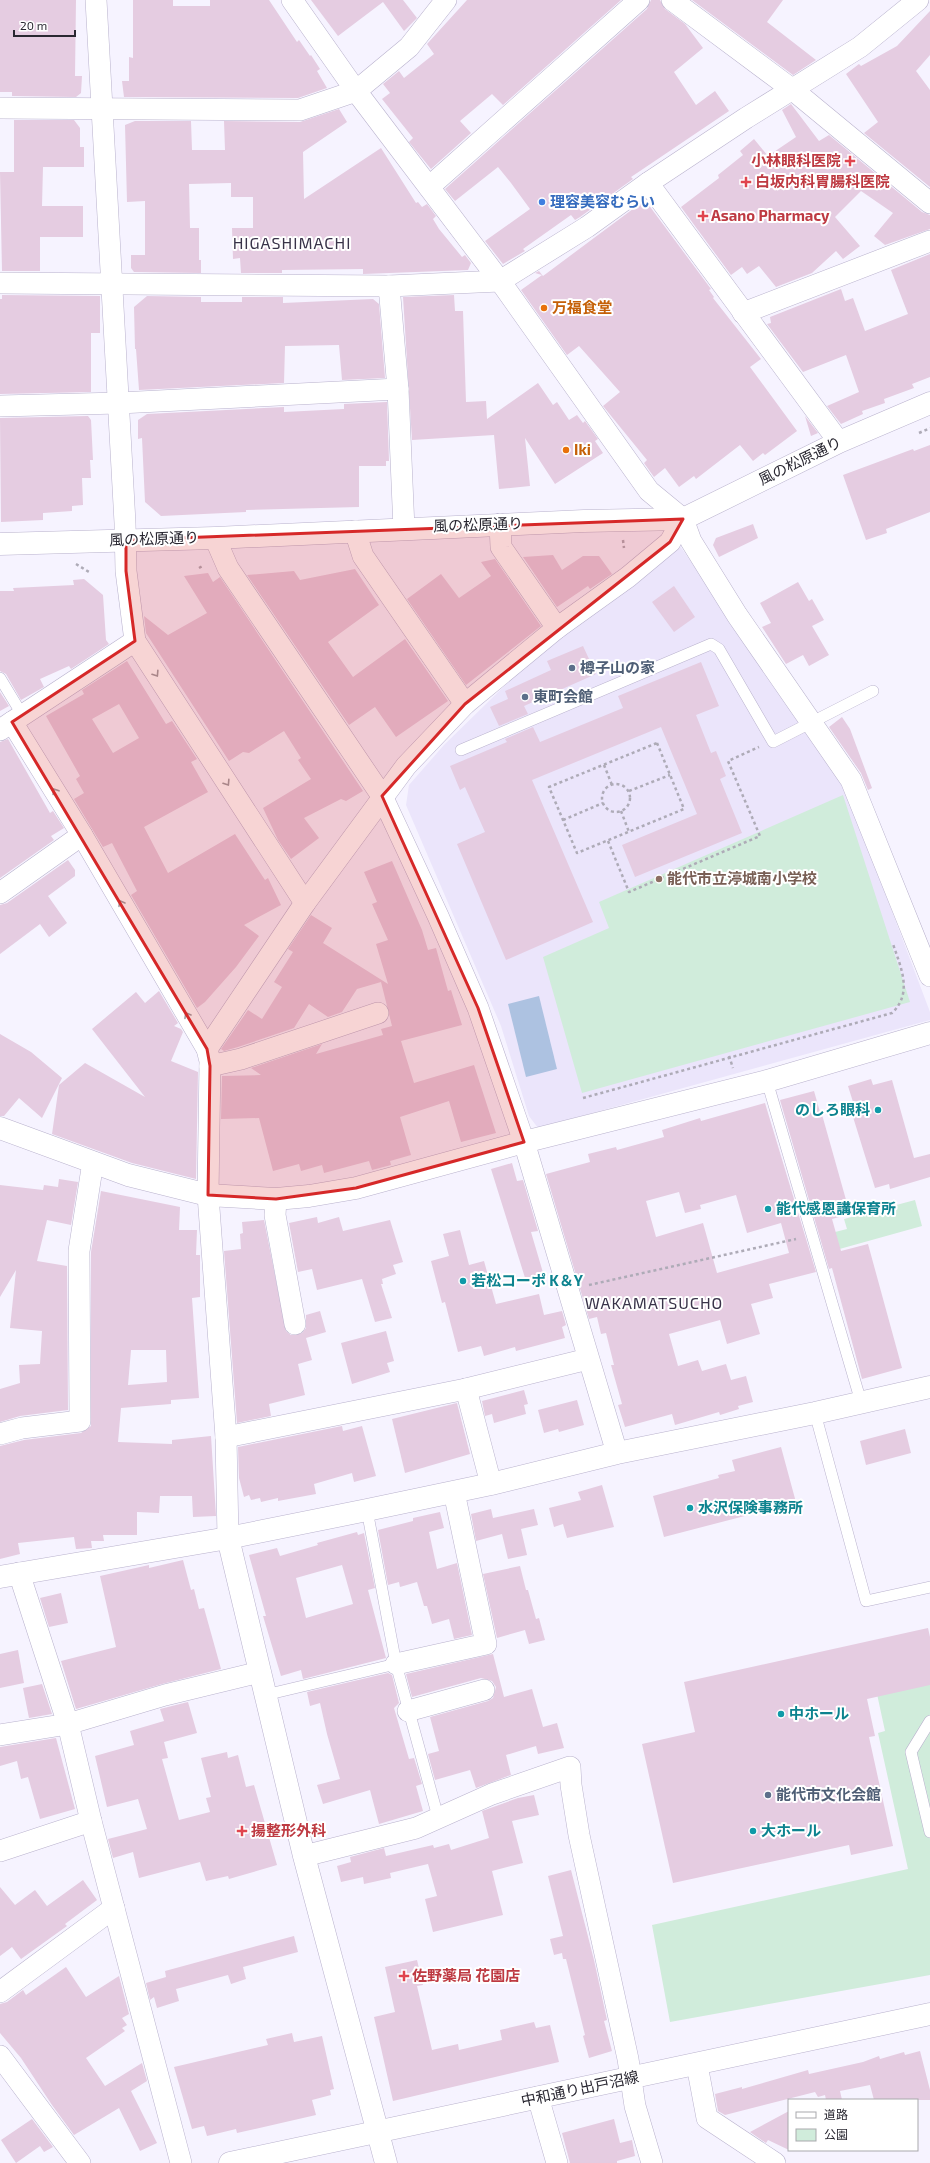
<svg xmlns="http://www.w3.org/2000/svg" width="930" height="2163" font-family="'Exo 2','Noto Sans JP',sans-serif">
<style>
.built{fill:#ebe5fb}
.green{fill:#d0ecdb}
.water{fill:#adc2e1}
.building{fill:#e5cce1;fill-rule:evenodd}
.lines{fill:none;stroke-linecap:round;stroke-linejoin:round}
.lane-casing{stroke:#b9b2cd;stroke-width:12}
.street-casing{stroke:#b9b2cd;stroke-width:22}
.secondary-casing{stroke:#b9b2cd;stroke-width:23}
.path{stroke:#aeabb7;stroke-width:2.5;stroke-dasharray:3 3;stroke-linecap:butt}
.lane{stroke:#fff;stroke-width:11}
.street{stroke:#fff;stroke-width:21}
.secondary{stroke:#fff;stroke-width:22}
.oneway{stroke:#9f9ea2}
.marked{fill:#d62828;fill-opacity:0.2;stroke:#d62828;stroke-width:3;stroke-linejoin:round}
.health-dot{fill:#e0444e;stroke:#fff;stroke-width:1.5}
.shop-dot{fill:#3f7fe0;stroke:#fff;stroke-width:1.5}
.food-dot{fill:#e8710a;stroke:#fff;stroke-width:1.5}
.service-dot{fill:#5c6f8a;stroke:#fff;stroke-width:1.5}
.education-dot{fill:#8d6e63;stroke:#fff;stroke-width:1.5}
.culture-dot{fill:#0f9aa8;stroke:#fff;stroke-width:1.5}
.labels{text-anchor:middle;stroke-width:4;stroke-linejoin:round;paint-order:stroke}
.health-label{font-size:15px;font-weight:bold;fill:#be3a42;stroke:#fff;text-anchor:start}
.shop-label{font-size:15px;font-weight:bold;fill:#366cbe;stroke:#fff;text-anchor:start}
.food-label{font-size:15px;font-weight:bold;fill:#c56008;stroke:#fff;text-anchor:start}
.street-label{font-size:15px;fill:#292731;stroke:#fff}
.service-label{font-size:15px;font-weight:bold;fill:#4e5e75;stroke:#fff;text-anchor:start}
.education-label{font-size:15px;font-weight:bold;fill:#785e54;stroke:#fff;text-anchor:start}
.culture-label{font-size:15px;font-weight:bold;fill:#0d838f;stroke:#fff;text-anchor:start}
.neighbourhood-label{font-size:16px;letter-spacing:1px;fill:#393349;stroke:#fff}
</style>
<rect width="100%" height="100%" fill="#f6f3ff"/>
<!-- built -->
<path class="built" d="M680 546 842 779 930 1012V1020L538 1128 529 1116 501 1026 406 805 409 785 444 745 532 659Z"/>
<!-- green -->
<g class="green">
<path d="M843 795 910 1002 582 1093 543 957 609 928 599 902Z"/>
<path d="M915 1200 922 1226 836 1250 831 1233 847 1229 844 1219Z"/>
<path d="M930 1682V1975L670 2022 652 1925 908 1869 878 1733 885 1731 877 1694Z"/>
</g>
<!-- water -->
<path class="water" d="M539 996 557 1069 526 1077 508 1004Z"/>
<!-- building -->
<g class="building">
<path d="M0 0H76L75 76H82L81 93 76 97 12 96V92H0Z"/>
<path d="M133 0H173V6H210V0H269L297 42 299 40 310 56 311 55 320 69 317 71 327 88 298 98 124 97 122 81H129V57L133 58Z"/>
<path d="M311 0H403L417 18 404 31 383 2 338 36Z"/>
<path d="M467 0H621L503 105 492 94 460 121 471 133 431 169 409 142 413 138 382 99 390 93 383 84 399 71 404 78 434 54 427 44Z"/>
<path d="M651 0H660L665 9 685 24 703 48 674 72 696 105 715 91 729 111 640 171 631 177 633 179 580 217 575 220 571 215 523 249 525 251 503 264 485 241 530 209 511 183 498 167 455 201 445 189 647 9Z"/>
<path d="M692 0H783L767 22 816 60 793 75Z"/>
<path d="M930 11V55L916 71 930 90V187L864 133 878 122 846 74 859 64 861 66 897 46Z"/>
<path d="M791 104 819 141 829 135 922 212 930 215V229L885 245 874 236 893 213 861 191 835 217 860 246 843 259 836 251 812 273 776 287 759 266 747 274 742 267 731 275 681 207 719 178 718 175 743 155 740 151 754 139 768 156 796 137 782 110Z"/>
<path d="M339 109 347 122 303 152 304 199 381 148 416 203 418 202 422 207 427 204 436 216 433 219 439 229 462 257 465 255 471 263 468 270 363 274V269L282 270V273H241L240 258 233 259 232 228H253V197H231V183L189 184 190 228H199V260H201V273L134 272 131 268V255H145V201L127 202 125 125 135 121H191L192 150H225L224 121 300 122Z"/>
<path d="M14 120H74L80 128V147H84V167H43L42 206H83V237H40V271H2L0 172H14Z"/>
<path d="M645 200 711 289 709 290 714 297 713 298 761 359 750 367 797 431 765 455 763 453 753 461 740 445 696 479 694 476 679 487 665 468 654 477 644 463 647 460 603 406 620 392 579 346 567 355 521 290 542 275 535 273 539 271 543 276Z"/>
<path d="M930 254V377L912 384 914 388 884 399 885 403 862 411 863 414 841 424 827 406 859 392 846 355 803 372 767 324 771 323 770 317 841 289 845 301 853 298 865 331 908 314 891 270Z"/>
<path d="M2 295 100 296V333H91V392L0 394V299H2Z"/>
<path d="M454 295 455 311H463L466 402 486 401 487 419 538 383 553 405 557 402 569 420 577 415 583 423 585 421 598 439 595 441 603 453 555 484 525 438 530 486 499 489 494 435 412 440 403 297Z"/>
<path d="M147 296 201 297V302H242V297H283V303L373 299 379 304 385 378 342 380 339 345 285 346 284 383 139 390 136 349H135L134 307Z"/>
<path d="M387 402 389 461H386V466H359V507L246 510V512L161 516 145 502 142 438 138 439V420L147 414 284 407V412L344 409V404Z"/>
<path d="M88 416 91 420 93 460H90L91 478H82L83 505 72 506V511L43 513V520L1 522 0 418Z"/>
<path d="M805 416 818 433 811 436Z"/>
<path d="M930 445V512L886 529 887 533 866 540 843 475 913 449 914 451Z"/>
<path d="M753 524 758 538 719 557 713 545 716 538Z"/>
<path d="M553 555 562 570 583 556H599L612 574 590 589 588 586 557 607 523 557Z"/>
<path d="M495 559 541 626 466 685 407 599 441 574 459 598 491 576 481 562Z"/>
<path d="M355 569 379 605 328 642 353 677 405 639 448 701 396 737 375 707 349 725 247 575 294 571 300 580Z"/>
<path d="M208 573 213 582 220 577 363 791 346 801 341 799 304 818 319 838 291 859 278 840 263 808 311 779 298 760 301 758 284 731 249 753 243 752 229 761 146 633 144 616 168 635 207 613 184 576Z"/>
<path d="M84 579 103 595 106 640 109 644 71 669 69 666 40 679 44 687 21 700 6 674 0 671V591H14L13 588 74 585 73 580Z"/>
<path d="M798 582 809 601 812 599 824 620 812 626 829 655 809 666 803 655 786 664 762 627 771 623 760 603Z"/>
<path d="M674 586 695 617 674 632 652 602Z"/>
<path d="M583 646 596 674 524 706 528 714 499 726 490 707 508 699 505 691 551 670 547 661Z"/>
<path d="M127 661 166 724 172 721 197 759 191 762 208 792 144 827 168 873 235 834 265 880 268 878 281 905 244 925 259 936 236 967 205 1002 197 1008 131 895 137 891 112 843 103 847 74 799 84 793 76 779 80 776 46 716 84 694 82 690ZM119 704 139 738 113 753 92 719Z"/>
<path d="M701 662 719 706 696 715 711 753 716 751 726 776 720 779 742 833 635 877 622 845 697 814 661 727 532 780 593 922 506 960 457 844 485 832 465 787 460 790 450 766 507 742 505 739 533 727 540 742 623 708 618 696Z"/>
<path d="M0 692 9 706 0 711Z"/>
<path d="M842 717 850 729 872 788 868 790 861 773 829 727Z"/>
<path d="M8 739 50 813 53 811 64 828 51 836 54 840 0 878V742Z"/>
<path d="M68 860 75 870V876L48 896 67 923 49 937 40 924 0 954V905L7 903Z"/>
<path d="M392 861 422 930 428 950 436 948 448 991 451 990 462 1025 401 1041 414 1083 474 1065 496 1133 461 1142 449 1101 400 1117 411 1155 390 1161 391 1165 372 1170 369 1161 324 1173 322 1165 301 1171 299 1164 273 1171 259 1118 221 1119 222 1076 261 1075 251 1068 322 1044 316 1054 383 1035 381 1029 392 1026 381 982 357 989 342 1012 328 1017 309 1004 294 1028 238 1047 224 1051 221 1049 248 1010 262 1019 282 987 274 982 293 952 288 949 311 915 332 928 323 943 388 984 376 944 388 940 372 904 377 902 364 872Z"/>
<path d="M159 991 178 1023 174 1026 181 1029 183 1032 171 1061 198 1072 196 1179 132 1163 52 1134 59 1085 85 1063 145 1097 92 1029 136 992 145 1003Z"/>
<path d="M0 1034 31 1052 62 1078 42 1118 19 1098 4 1116H0Z"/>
<path d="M871 1079 873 1085 892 1080 914 1158 930 1154V1177L890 1189 889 1184 875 1188 849 1104 853 1102 848 1086Z"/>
<path d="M814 1091 820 1112 821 1111 850 1214 832 1219 841 1251 868 1244 902 1368 862 1379 832 1268 829 1269 780 1100Z"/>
<path d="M765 1103 816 1272 769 1284 773 1298 751 1304 760 1334 727 1344 720 1320 669 1334 678 1366 698 1360 702 1371 726 1364 731 1380 746 1376 753 1402 738 1406 739 1409 720 1415 719 1412 675 1425 672 1414 625 1427 618 1405 622 1404 611 1365H614L606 1333 601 1334 597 1317 589 1319 546 1174 590 1162 588 1154 616 1147 617 1150 664 1137 662 1130 700 1118 701 1121ZM679 1192 685 1213 701 1209 700 1205 736 1195 747 1233 781 1223 789 1253 717 1273 703 1223 656 1237 646 1201Z"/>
<path d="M512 1163 517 1181 523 1180 538 1231 531 1232 544 1276 526 1281 491 1169Z"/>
<path d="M59 1179 78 1182 71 1225 47 1220 37 1261 67 1266 68 1410 20 1416 0 1422V1389L20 1383 19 1365 40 1364 42 1331 10 1328 16 1270 0 1297V1185L43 1190 44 1185 58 1187Z"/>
<path d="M101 1191 180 1207 179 1230H197L196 1255H200V1297L192 1298 199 1398 171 1400V1404L121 1408 118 1442 172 1444V1440L211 1436 216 1516 193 1517 192 1496H160L159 1513 137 1512V1535H103L104 1541H91L92 1548 76 1549 74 1537 18 1543 20 1554 0 1559V1446L24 1440 81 1433 91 1426V1252ZM131 1350H166L167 1382 128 1385Z"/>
<path d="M317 1217 318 1223 339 1217 343 1231 390 1220 403 1262 393 1265 396 1274 382 1279 383 1284H381L392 1318 375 1322 362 1279 317 1290 312 1269 298 1272 289 1223Z"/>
<path d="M264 1220 286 1331 291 1335 302 1333 306 1328V1315L320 1311 326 1332 306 1338 312 1360 298 1364 305 1395 269 1404 271 1416 237 1423 224 1251 241 1249 240 1234 243 1233 242 1222Z"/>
<path d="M460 1230 469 1265 484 1261 496 1304 539 1294 544 1315 562 1311 566 1325 562 1327 565 1338 516 1351 515 1347 484 1356 481 1346 458 1352 445 1302 442 1303 431 1261 449 1256 443 1234Z"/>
<path d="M386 1331 394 1361 387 1363 390 1372 352 1384 341 1343Z"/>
<path d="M524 1390 528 1404 524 1405 526 1414 494 1423 492 1414 485 1416 482 1401Z"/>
<path d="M577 1400 584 1425 559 1432 558 1429 544 1433 538 1410Z"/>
<path d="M457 1403 470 1454 405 1473 392 1419Z"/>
<path d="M342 1426 343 1431 362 1426 376 1476 354 1482 352 1473 314 1484 316 1494 278 1501V1498L261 1502 260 1498 251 1500 249 1495 244 1497 239 1478 238 1447Z"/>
<path d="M905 1429 911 1453 866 1465 860 1441Z"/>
<path d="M781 1447 797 1506 780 1510 779 1507 664 1537 653 1496 719 1478 718 1475 735 1471 732 1460Z"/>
<path d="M602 1485 614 1527 567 1538 563 1524 554 1527 549 1508 581 1500 578 1492Z"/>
<path d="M491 1509 493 1518 534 1509 538 1525 521 1529 527 1555 508 1559 502 1534 476 1541 471 1514Z"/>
<path d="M440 1512 444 1528 429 1532 437 1569 457 1563 472 1635 454 1639 449 1619 432 1624 427 1606H424L417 1582 400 1587 399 1582 388 1585 378 1530 413 1521V1518Z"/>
<path d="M357 1532 358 1535 364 1533 375 1588 368 1590 386 1658 303 1679 301 1670 281 1676 263 1616H266L249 1555 277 1548 280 1556 318 1545 317 1543ZM342 1565 353 1604 306 1618 296 1578Z"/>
<path d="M183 1560 191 1590 194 1589 199 1609 204 1608 221 1669 162 1684 76 1709 61 1661 116 1647 100 1576 149 1565V1568Z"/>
<path d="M520 1566 526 1590H528L536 1619 539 1618 545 1640 529 1644 525 1630 497 1638 483 1574Z"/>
<path d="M61 1593 68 1623 49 1627 40 1598Z"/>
<path d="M928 1628 930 1637V1685L867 1699 875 1736 869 1737 893 1846 851 1855 849 1845 673 1883 642 1744 695 1732 684 1682Z"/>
<path d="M18 1650 24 1683 0 1688V1654Z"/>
<path d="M493 1654 504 1697 532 1689 543 1727 557 1723 564 1748 538 1754 536 1746 506 1755 511 1775 476 1788 470 1770 435 1780 428 1754 439 1751 430 1717 488 1701 493 1698 496 1687 492 1681 481 1678 412 1697 406 1674Z"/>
<path d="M388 1673 392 1675 399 1703 394 1708 409 1759 414 1758 422 1784 416 1786 423 1811 379 1824 370 1790 323 1804 317 1785 340 1779 327 1734 320 1703 310 1706 307 1692Z"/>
<path d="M42 1684 52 1714 29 1718 23 1688Z"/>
<path d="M188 1702 197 1733 164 1742 168 1758 162 1759 179 1820 210 1812 206 1798 211 1797 201 1758 227 1752 228 1758 238 1755 246 1787 254 1785 277 1865 229 1879 228 1876 206 1881 200 1862 139 1878 133 1852 113 1858 108 1839 147 1829 138 1799 107 1807 95 1756 134 1745 130 1731 164 1721 160 1709Z"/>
<path d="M56 1738 75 1809 40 1819 28 1777 21 1779 17 1761 0 1766V1747Z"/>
<path d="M534 1795 539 1815 512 1821 523 1863 492 1871 503 1915 433 1932 425 1899 437 1896 428 1864 390 1873 391 1878 364 1884 363 1877 341 1882 337 1866 351 1862 350 1857 384 1848 386 1856 433 1845 434 1848 449 1844 451 1850 489 1838 482 1811 518 1798Z"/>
<path d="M571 1870 594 1960 607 2020 604 2021 612 2051 589 2058 583 2036 585 2035 566 1959H563L562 1953 554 1955 550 1939 563 1936 548 1876Z"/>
<path d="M83 1880 97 1900 65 1924 67 1926 21 1959 12 1947 0 1956V1887L15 1905 35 1890 47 1906Z"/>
<path d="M294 1936 298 1952 243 1967 246 1979 231 1984 228 1975 176 1989 179 2001 157 2008 154 1997 150 2000 146 1983 166 1977 165 1971Z"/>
<path d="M417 1960 423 1985 417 1986 432 2050 458 2044 459 2050 502 2040 500 2030 534 2022 536 2028 550 2025 559 2062 393 2101 374 2017 395 2012 385 1967Z"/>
<path d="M66 1967 86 1997 119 1976 129 2014 122 2018 127 2025 122 2028 125 2031 86 2058 105 2086 142 2063 147 2081 131 2091 157 2143 140 2151 119 2108 74 2135 52 2105 21 2058 0 2033V2004L7 2002 23 1990 26 1995Z"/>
<path d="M292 2033 294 2042 322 2036 334 2089 330 2090 331 2095 312 2100 316 2115 237 2133 236 2129 207 2136 204 2126 192 2129 174 2067 268 2045 266 2039Z"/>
<path d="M920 2051 930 2090V2100H874L870 2085 840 2091 842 2100H826L825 2095 818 2097 815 2092 725 2115 718 2111 715 2094 742 2087V2089L808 2070 809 2074 863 2062 879 2056 880 2059 904 2052 905 2055Z"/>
<path d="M789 2111V2150L768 2140 766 2143 750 2132Z"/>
<path d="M32 2119 53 2147 44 2152 40 2146 16 2163 1 2140Z"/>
<path d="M614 2119 620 2143 632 2140 635 2156 617 2161V2163H570L562 2133Z"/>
</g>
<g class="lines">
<defs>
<g id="lane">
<path d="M0 678 23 716"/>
<path d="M461 750 711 644 719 649 773 742 873 691"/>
<path d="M767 1081 861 1402"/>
<path d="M815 1413 866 1601 930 1587"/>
<path d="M367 1510 396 1664 438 1817"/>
<path d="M265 1695 396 1664"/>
<path d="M930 1721 911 1752 930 1832"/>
</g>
<g id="street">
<path d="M96 0 125 523 126 571 135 641 305 903"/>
<path d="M292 0 356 91 500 281 649 491 683 519 691 541 737 615 851 780 930 976"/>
<path d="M672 0 793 90 930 203"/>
<path d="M0 108 300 110 356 91 409 47 446 0"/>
<path d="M648 183 839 442"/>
<path d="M429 187 639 0"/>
<path d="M0 283 389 286 500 281 587 227 648 183 746 118 860 47 918 0"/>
<path d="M389 286 398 389 404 529"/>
<path d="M743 313 930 241"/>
<path d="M0 406 119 403 398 389"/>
<path d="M500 524 501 547 557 628"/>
<path d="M355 531 363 556 465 704"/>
<path d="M215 538 228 568 382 796 438 916 478 1008 524 1142 617 1453"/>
<path d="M12 722 82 835 207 1049 210 1061 208 1195 226 1437 228 1538"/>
<path d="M0 730 135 641"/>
<path d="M0 893 82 835"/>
<path d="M207 1049 305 903 406 766 465 704 557 628 628 577 670 542 683 519"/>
<path d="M210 1066 241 1059 378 1013"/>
<path d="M276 1199 275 1215 295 1324"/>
<path d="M466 1389 491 1484"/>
<path d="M0 1434 22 1428 80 1421 79 1251 93 1162"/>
<path d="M226 1437 466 1389 588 1359"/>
<path d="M19 1573 68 1724 91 1821 181 2163"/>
<path d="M396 1664 486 1644 454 1492"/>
<path d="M408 1711 484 1690"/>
<path d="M0 1735 68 1724 165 1695 260 1672"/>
<path d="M0 1851 91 1821"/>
<path d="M304 1856 416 1828 492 1794 570 1767 571 1785 579 1835 628 2059 635 2106 652 2163"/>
<path d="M0 1992 114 1908"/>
<path d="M0 2056 80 2163"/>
<path d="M697 2065 707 2118 775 2163"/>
<path d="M538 2097 557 2163"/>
</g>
<g id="secondary">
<path d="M0 544 215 538 584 521 683 519 839 442 930 403"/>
<path d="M0 1128 128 1175 208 1195 276 1199 309 1196 356 1188 524 1142 767 1081 930 1033"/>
<path d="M228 1538 304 1856 386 2163"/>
<path d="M0 1577 228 1538 367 1510 491 1484 617 1453 815 1413 930 1387"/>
<path d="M230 2163 930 2014"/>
</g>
</defs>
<!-- lane casing -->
<use href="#lane" class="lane-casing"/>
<!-- street casing -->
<use href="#street" class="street-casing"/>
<!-- secondary casing -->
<use href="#secondary" class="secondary-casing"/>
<!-- path -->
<g class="path">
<path d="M919 433 930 428"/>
<path d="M623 540 624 548"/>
<path d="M76 564 89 572"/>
<path d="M199 568 204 565"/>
<path d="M657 743 684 809 577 853 549 787Z"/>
<path d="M604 765 612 785"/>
<circle cx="616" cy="798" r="14"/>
<path d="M629 791 670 775"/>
<path d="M621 811 629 832"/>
<path d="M563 820 603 803"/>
<path d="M608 841 629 892 760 836 728 761 759 747"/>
<path d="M729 1056 733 1068"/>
<path d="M583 1098 892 1013C913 993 901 968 893 944"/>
<path d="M589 1285 796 1239"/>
</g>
<!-- lane -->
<use href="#lane" class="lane"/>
<!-- street -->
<use href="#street" class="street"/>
<!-- secondary -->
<use href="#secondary" class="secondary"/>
</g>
<!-- one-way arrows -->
<defs><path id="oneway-chevron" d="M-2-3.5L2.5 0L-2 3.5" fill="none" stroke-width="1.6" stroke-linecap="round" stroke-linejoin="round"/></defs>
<g class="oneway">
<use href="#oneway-chevron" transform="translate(156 674) rotate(57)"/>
<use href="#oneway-chevron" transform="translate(227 783) rotate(57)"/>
<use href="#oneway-chevron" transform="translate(55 791) rotate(-122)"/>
<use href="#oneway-chevron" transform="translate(121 903) rotate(-120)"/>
<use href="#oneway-chevron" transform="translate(187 1015) rotate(-120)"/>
</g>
<!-- marked area -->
<path class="marked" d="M683 519 670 542 465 704 382 796 478 1008 524 1142 356 1188 276 1199 208 1195 210 1066 207 1049 12 722 135 641 126 571V540Z"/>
<!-- markers -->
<g class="health-dot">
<path d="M848 155h4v4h4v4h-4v4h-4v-4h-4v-4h4z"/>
<path d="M744 176h4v4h4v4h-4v4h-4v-4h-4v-4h4z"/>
<path d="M701 210h4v4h4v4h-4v4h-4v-4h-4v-4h4z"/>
<path d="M240 1825h4v4h4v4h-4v4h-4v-4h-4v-4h4z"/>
<path d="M402 1970h4v4h4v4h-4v4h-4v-4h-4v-4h4z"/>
</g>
<circle class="shop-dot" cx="542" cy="202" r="4"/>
<g class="food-dot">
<circle cx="544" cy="308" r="4"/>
<circle cx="566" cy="450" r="4"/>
</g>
<g class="service-dot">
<circle cx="572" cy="668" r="4"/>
<circle cx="525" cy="697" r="4"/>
<circle cx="768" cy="1795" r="4"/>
</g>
<circle class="education-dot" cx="659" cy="879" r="4"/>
<g class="culture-dot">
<circle cx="878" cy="1110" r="4"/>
<circle cx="768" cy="1209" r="4"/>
<circle cx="463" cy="1281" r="4"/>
<circle cx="690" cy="1508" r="4"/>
<circle cx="781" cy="1714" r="4"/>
<circle cx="753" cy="1831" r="4"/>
</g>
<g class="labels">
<!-- health labels -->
<g class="health-label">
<text x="841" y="166" text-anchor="end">小林眼科医院</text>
<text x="755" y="187">白坂内科胃腸科医院</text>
<text x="711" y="221">Asano Pharmacy</text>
<text x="251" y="1836">揚整形外科</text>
<text x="412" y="1981">佐野薬局 花園店</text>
</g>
<!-- shop labels -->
<g class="shop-label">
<text x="550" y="207">理容美容むらい</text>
</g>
<!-- food labels -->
<g class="food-label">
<text x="552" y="313">万福食堂</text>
<text x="574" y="455">Iki</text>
</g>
<!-- street labels -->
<g class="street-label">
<text transform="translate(800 461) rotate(-26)" y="5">風の松原通り</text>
<text transform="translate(478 525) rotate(-2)" y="5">風の松原通り</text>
<text transform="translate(154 539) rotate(-2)" y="5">風の松原通り</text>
<text transform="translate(580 2089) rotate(-12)" y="5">中和通り出戸沼線</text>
</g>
<!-- service labels -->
<g class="service-label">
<text x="580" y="673">樽子山の家</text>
<text x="533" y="702">東町会館</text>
<text x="776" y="1800">能代市文化会館</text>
</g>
<!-- education labels -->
<g class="education-label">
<text x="667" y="884">能代市立渟城南小学校</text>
</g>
<!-- culture labels -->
<g class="culture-label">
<text x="870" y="1115" text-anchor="end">のしろ眼科</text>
<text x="776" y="1214">能代感恩講保育所</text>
<text x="471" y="1286">若松コーポ K＆Y</text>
<text x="698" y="1513">水沢保険事務所</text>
<text x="789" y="1719">中ホール</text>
<text x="761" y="1836">大ホール</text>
</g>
<!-- neighbourhood labels -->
<g class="neighbourhood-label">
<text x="292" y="249">HIGASHIMACHI</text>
<text x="654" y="1309">WAKAMATSUCHO</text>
</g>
</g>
<!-- legend -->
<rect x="788" y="2099" width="130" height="52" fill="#ffffff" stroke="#a9a9ad"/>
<rect x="796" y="2112" width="20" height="6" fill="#ffffff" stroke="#a9a9ad"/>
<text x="824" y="2119" font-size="12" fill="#292731">道路</text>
<rect x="796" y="2129" width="20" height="12" fill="#d0ecdb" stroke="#a9a9ad"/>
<text x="824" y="2139" font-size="12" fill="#292731">公園</text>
<!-- scale -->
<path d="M14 30v6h61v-6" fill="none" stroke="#292731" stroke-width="2"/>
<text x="20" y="30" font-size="12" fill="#292731" stroke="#ffffff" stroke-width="3" paint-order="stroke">20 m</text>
</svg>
